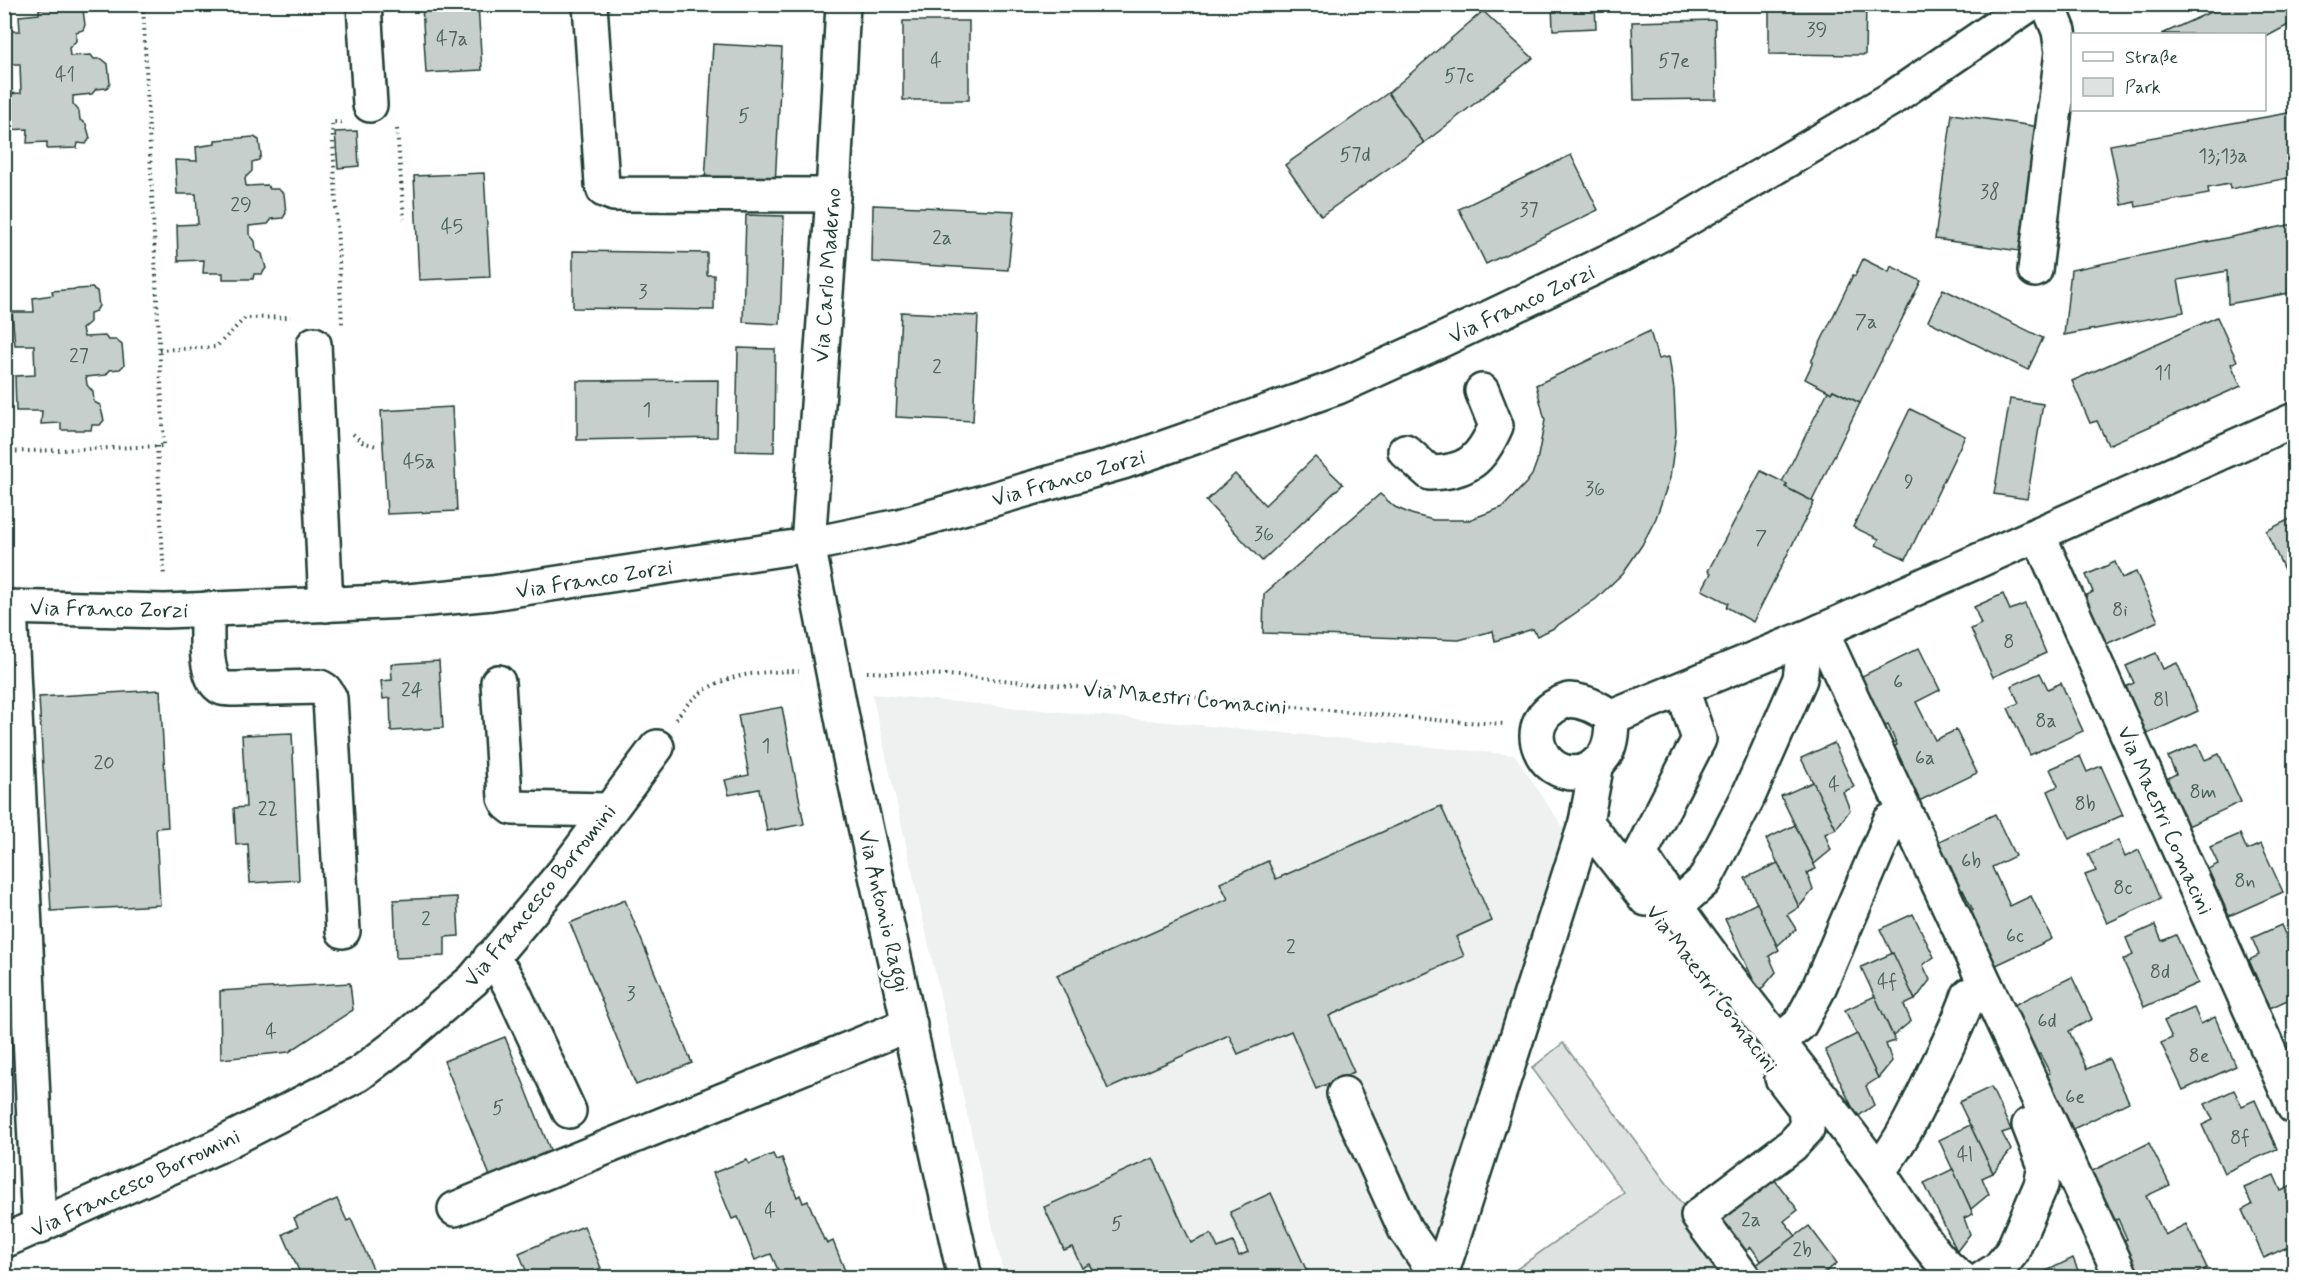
<svg xmlns="http://www.w3.org/2000/svg" width="2299" height="1282" font-family="Mynerve,sans-serif">
<style>
.built{fill:#eef1f0}
.green{fill:#dee3e2;stroke:#7e908b;stroke-width:1.5}
.building{fill:#c7cfcc;stroke:#1f3d34;stroke-width:1.5}
.lines{fill:none;stroke-linecap:round;stroke-linejoin:round}
.minor-casing{stroke:#1f3d34;stroke-width:38}
.major-casing{stroke:#1f3d34;stroke-width:38}
.path{stroke:#1f3d34;stroke-width:4;stroke-dasharray:1.5 4.5;stroke-linecap:butt}
.minor{stroke:#fff;stroke-width:33}
.major{stroke:#fff;stroke-width:33}
.labels{text-anchor:middle;stroke-width:6;stroke-linejoin:round;paint-order:stroke}
.number-label{font-size:20px;fill:#49625a}
.street-label{font-size:22px;fill:#1f3d34;stroke:#fff}
</style>
<rect width="100%" height="100%" fill="#fff"/>
<filter id="ink" filterUnits="userSpaceOnUse"><feTurbulence type="fractalNoise" baseFrequency=".0167" numOctaves="2"/><feDisplacementMap in="SourceGraphic" scale="12" xChannelSelector="R" yChannelSelector="G"/><feConvolveMatrix kernelMatrix="1 2 1 2 8 2 1 2 1" color-interpolation-filters="sRGB"/></filter>
<g filter="url(#ink)">
<!-- built -->
<path class="built" d="M872 694 1515 755 1570 838 1427 1277H1004Z"/>
<!-- green -->
<path class="green" d="M1563 1043 1736 1277 1504 1278 1624 1193 1532 1068Z"/>
<!-- building -->
<g class="building">
<path d="M478 4 482 70 426 73 422 5Z"/>
<path d="M1552 4H1595L1596 28 1553 30Z"/>
<path d="M1769 4H1866L1865 55 1769 54Z"/>
<path d="M2228 4H2294V22L2264 38V34H2162Z"/>
<path d="M78 7 83 10 85 25 83 30 76 32V41L69 48 70 56 91 55 94 59H102L108 64 110 83 107 88 96 89 92 94 73 96V104L79 111 80 120 86 124 90 138 86 144 78 143 77 148 47 149V142L27 143 28 129 4 130V94L21 93 20 64H4V31H20L19 16 39 14V9Z"/>
<path d="M1483 11 1533 58 1424 143 1388 93Z"/>
<path d="M1715 20 1716 99 1634 100 1632 22Z"/>
<rect x="903" y="21" width="66" height="79"/>
<path d="M713 44 782 48 775 186 705 182Z"/>
<path d="M1388 93 1424 143 1321 216 1285 165Z"/>
<path d="M2294 112V177L2230 189 2229 184 2208 188 2209 194 2136 207 2135 202 2122 205 2110 145Z"/>
<path d="M1952 114 2040 127 2035 214 2025 213 2019 251 1935 239Z"/>
<path d="M357 131 359 166 338 168 335 132Z"/>
<path d="M254 137 259 140 261 155 259 160 252 162V171L245 178 246 186 267 185 270 189H278L284 194 286 213 283 218 272 219 268 224 249 226V234L255 241 256 250 262 254 266 268 262 274H254L253 279H223V273H203L204 260 178 261 177 225 198 224 196 194H177L175 160 197 161 196 147 215 144V140Z"/>
<path d="M1571 155 1598 210 1486 264 1459 209Z"/>
<path d="M484 173 490 277 419 280 414 176Z"/>
<path d="M873 205 1014 211 1008 270 872 262Z"/>
<path d="M746 215 784 216 780 324 743 322Z"/>
<path d="M2294 224V292L2228 304 2227 271 2178 280 2184 312 2064 335 2071 270Z"/>
<path d="M573 251 707 253V275H714V310L573 308Z"/>
<path d="M1863 259 1889 272 1891 266 1921 281 1860 403 1833 390 1831 393 1828 391 1805 379 1813 362H1811L1853 275 1855 276Z"/>
<path d="M92 288 97 291 99 306 96 311 90 313V322L82 329 84 337 105 336 108 340H116L122 345 124 365 120 369 110 370 106 375 86 377 87 385 93 392 94 402 100 405 104 420 100 425H92L91 430H61V423L41 424 42 411H16L15 376 35 375 34 345H15L12 312H34L33 298 53 295 52 291Z"/>
<path d="M1943 289 2043 338 2028 370 1928 321Z"/>
<path d="M901 312 978 316 973 421 896 417Z"/>
<path d="M2217 317 2237 361 2231 364 2241 386 2108 445 2097 421 2090 423 2072 381Z"/>
<path d="M1650 331 1658 359 1669 357 1674 390 1676 432 1670 478 1656 518 1642 545 1623 573 1596 599 1552 629 1537 636 1533 629 1495 641 1493 631 1459 640 1263 633 1264 594 1380 494 1395 507 1411 514 1433 520H1469L1503 507 1526 483 1532 475 1537 461 1545 420 1536 385Z"/>
<path d="M738 348 775 349 774 452 736 451Z"/>
<path d="M718 380 717 437 577 440V381Z"/>
<path d="M1833 390 1860 403 1812 501 1785 487 1787 484 1782 482 1828 391 1831 393Z"/>
<path d="M2010 399 2043 404 2027 499 1994 494Z"/>
<path d="M452 407 457 511 387 514 381 411Z"/>
<path d="M1910 409 1965 436 1906 559 1876 545 1879 539 1853 527Z"/>
<path d="M1315 457 1343 484 1262 561 1206 501 1235 474 1265 505Z"/>
<path d="M1761 471 1787 484 1785 487 1814 502 1753 622 1726 607 1728 603 1702 590 1711 573 1708 571Z"/>
<path d="M2294 517V591L2266 531Z"/>
<path d="M2115 562 2122 578 2136 572 2158 621 2104 645 2083 597 2093 592 2086 575Z"/>
<path d="M2003 594 2010 610 2025 604 2046 653 1993 677 1971 629 1981 624 1974 607Z"/>
<path d="M1919 648 1940 690 1916 702 1935 740 1956 730 1977 773 1917 802 1891 748 1897 745 1888 725 1883 727 1860 677Z"/>
<path d="M2156 653 2163 669 2177 663 2198 711 2145 735 2123 688 2134 683 2126 666Z"/>
<path d="M439 661 443 728 391 731 390 698 383 699 381 681 392 680 391 664Z"/>
<path d="M2040 673 2048 689 2061 683 2083 731 2030 755 2008 708 2019 703 2011 686Z"/>
<path d="M160 690 168 827 156 828 160 905 51 911 39 697Z"/>
<path d="M782 707 804 824 767 831 759 789 729 795 725 780 749 775 738 715Z"/>
<path d="M292 733 299 880 250 883 248 844 236 845 234 808 246 807 242 735Z"/>
<path d="M1834 743 1854 787 1843 792 1850 810 1836 829 1801 758Z"/>
<path d="M2198 744 2205 760 2219 754 2241 802 2188 826 2166 779 2176 774 2168 757Z"/>
<path d="M2080 756 2087 772 2101 766 2123 815 2069 839 2048 791 2058 786 2050 769Z"/>
<path d="M1813 782 1836 829 1825 834 1831 850 1814 864 1781 796Z"/>
<path d="M1441 806 1492 921 1456 937 1464 956 1329 1016 1354 1072 1316 1089 1291 1031 1238 1054 1229 1035 1108 1089 1057 975 1228 899 1220 883 1268 861 1276 879Z"/>
<path d="M1995 814 2015 856 1992 867 2010 906 2031 896 2052 939 1992 967 1966 913 1973 910 1963 890 1959 892 1935 843Z"/>
<path d="M1795 825 1816 869 1807 873 1813 890 1799 907 1766 839Z"/>
<path d="M2240 834 2247 850 2261 844 2283 892 2229 916 2208 869 2218 864 2210 847Z"/>
<path d="M2118 840 2125 857 2139 850 2160 899 2107 923 2085 875 2096 871 2088 854Z"/>
<path d="M1778 863 1799 907 1787 915 1796 929 1777 946 1745 878Z"/>
<path d="M457 897 459 936 445 937V956L396 958 394 900Z"/>
<path d="M625 900 692 1063 636 1085 570 923Z"/>
<path d="M1757 903 1779 950 1769 956 1776 972 1759 992 1725 919Z"/>
<path d="M1913 914 1934 957 1923 965 1930 980 1915 1000 1880 929Z"/>
<path d="M2155 925 2162 941 2176 935 2198 983 2144 1007 2123 960 2133 955 2126 938Z"/>
<path d="M2281 925 2288 941 2294 938V997L2270 1008 2249 960 2259 955 2252 938Z"/>
<path d="M1893 953 1915 1000 1904 1005 1911 1021 1893 1036 1861 967Z"/>
<path d="M2072 977 2092 1019 2069 1031 2087 1069 2109 1059 2129 1102 2069 1131 2043 1076 2050 1073 2040 1054 2036 1055 2012 1006Z"/>
<path d="M350 983 353 1010 289 1052 221 1059 220 991Z"/>
<path d="M1875 996 1895 1041 1886 1044 1892 1061 1878 1078 1845 1010Z"/>
<path d="M2194 1008 2201 1024 2215 1017 2236 1066 2183 1090 2161 1043 2172 1038 2164 1021Z"/>
<path d="M1857 1034 1878 1078 1866 1086 1874 1105 1857 1117 1825 1050Z"/>
<path d="M505 1037 551 1152 490 1176 444 1061Z"/>
<path d="M1991 1087 2011 1130 2002 1133 2011 1150 1993 1173 1959 1102Z"/>
<path d="M2234 1090 2242 1106 2255 1100 2277 1149 2224 1173 2202 1125 2213 1120 2205 1104Z"/>
<path d="M1970 1125 1993 1173 1982 1178 1989 1194 1971 1209 1939 1140Z"/>
<path d="M2149 1143 2170 1185 2146 1196 2165 1235 2186 1224 2207 1268 2187 1278H2138L2120 1242 2127 1239 2118 1219 2113 1221 2090 1172Z"/>
<path d="M773 1154 776 1160 782 1158 797 1197 800 1195 803 1203 808 1201 824 1240 825 1239 827 1244 833 1241 848 1278H772L770 1273 778 1270 771 1254 755 1260 738 1217 732 1219 713 1173 747 1160 749 1164Z"/>
<path d="M1153 1158 1191 1243 1211 1234 1218 1248 1233 1242 1239 1256 1248 1252 1230 1212 1271 1193 1310 1278H1096L1090 1264 1082 1268 1072 1247 1064 1250 1044 1207Z"/>
<path d="M1953 1169 1973 1214 1964 1218 1970 1234 1957 1251 1924 1183Z"/>
<path d="M1771 1175 1798 1210 1784 1221 1796 1236 1761 1261 1751 1247 1742 1254 1714 1217Z"/>
<path d="M2274 1175 2281 1191 2294 1185V1244L2264 1258 2242 1210 2252 1205 2244 1188Z"/>
<path d="M337 1199 347 1221 351 1219 377 1278H302L283 1234 298 1227 294 1218Z"/>
<path d="M584 1226 601 1268 596 1270 598 1276 595 1278H529L519 1253Z"/>
<path d="M1809 1226 1837 1263 1823 1274 1826 1278H1759L1752 1268Z"/>
<path d="M2073 1258 2081 1278H2042L2040 1274Z"/>
<path d="M2294 1268V1278H2285L2283 1273Z"/>
</g>
<g class="lines">
<defs>
<g id="minor">
<path d="M364 4 370 105"/>
<path d="M590 4 602 184 604 190 614 194 833 195"/>
<path d="M843 4 833 195 808 545 850 758 965 1278"/>
<path d="M2035 270 2062 52 2059 31 2048 4"/>
<path d="M314 344 326 605"/>
<path d="M1405 451 1430 473C1468 472 1481 460 1496 426L1482 391"/>
<path d="M2038 534 2294 1107"/>
<path d="M10 607 39 1227"/>
<path d="M207 609C208 628 202 679 222 688 226 689 232 689 236 689L320 687 325 690 330 698 343 931"/>
<path d="M1821 631 2122 1278"/>
<path d="M498 682 505 798 508 804 513 808 609 810"/>
<path d="M1682 689 1699 739 1640 854C1712 964 1799 1064 1877 1170 1899 1200 1931 1259 1961 1278"/>
<path d="M1569 700C1586 701 1598 708 1612 717 1612 726 1612 736 1609 745 1606 756 1598 764 1589 769 1546 790 1508 719 1569 700Z"/>
<path d="M1612 717 1805 638 2294 420"/>
<path d="M1586 822 1646 899"/>
<path d="M1676 906 1704 881 1747 799 1800 679 1805 638"/>
<path d="M490 958 503 973 512 989 569 1111"/>
<path d="M1778 1042 1800 1024 1818 990 1890 821"/>
<path d="M1344 1094 1405 1229 1439 1278"/>
<path d="M1878 1171C1902 1141 1917 1109 1933 1075 1946 1049 1959 1023 1969 995"/>
<path d="M455 1209 910 1024"/>
<path d="M4 1241 216 1147 359 1074 397 1045 473 980 563 873 657 747"/>
<path d="M1440 1278 1586 822 1597 763"/>
<path d="M1744 1278 1698 1216 1792 1145 1807 1129 1805 1108 1782 1078"/>
<path d="M1984 1278 1998 1269 2012 1252 2041 1185 2045 1166 2029 1125"/>
</g>
<path id="major" d="M4 607 165 611 408 601 492 593 808 545 899 526 1123 462 1338 387 1444 339 1619 256 1665 232 1891 99 2030 4"/>
</defs>
<!-- minor casing -->
<use href="#minor" class="minor-casing"/>
<!-- major casing -->
<use href="#major" class="major-casing"/>
<!-- path -->
<g class="path">
<path d="M342 122H332L342 324"/>
<path d="M397 129 404 219"/>
<path d="M159 350 216 347 245 318 291 317"/>
<path d="M353 434 362 442 376 446"/>
<path d="M157 446 164 577"/>
<path d="M4 452 164 446 143 4"/>
<path d="M4 509 8 573"/>
<path d="M867 672 948 675 1447 721 1505 724"/>
<path d="M676 719C706 674 749 672 799 671"/>
</g>
<!-- minor -->
<use href="#minor" class="minor"/>
<!-- major -->
<use href="#major" class="major"/>
</g>
</g>
<g class="labels">
<!-- number labels -->
<g class="number-label">
<text x="1817" y="36">39</text>
<text x="452" y="45">47a</text>
<text x="936" y="67">4</text>
<text x="1674" y="67">57e</text>
<text x="65" y="81">41</text>
<text x="1459" y="82">57c</text>
<text x="744" y="122">5</text>
<text x="1355" y="161">57d</text>
<text x="2223" y="162">13;13a</text>
<text x="1990" y="198">38</text>
<text x="241" y="211">29</text>
<text x="1529" y="216">37</text>
<text x="452" y="233">45</text>
<text x="942" y="244">2a</text>
<text x="643" y="298">3</text>
<text x="1866" y="328">7a</text>
<text x="79" y="362">27</text>
<text x="937" y="373">2</text>
<text x="2163" y="379">11</text>
<text x="647" y="416">1</text>
<text x="419" y="468">45a</text>
<text x="1909" y="488">9</text>
<text x="1595" y="495">36</text>
<text x="1264" y="540">36</text>
<text x="1761" y="544">7</text>
<text x="2120" y="616">8i</text>
<text x="2009" y="648">8</text>
<text x="1898" y="688">6</text>
<text x="412" y="696">24</text>
<text x="2161" y="706">8l</text>
<text x="2046" y="727">8a</text>
<text x="766" y="752">1</text>
<text x="1925" y="764">6a</text>
<text x="104" y="769">20</text>
<text x="1834" y="791">4</text>
<text x="2203" y="798">8m</text>
<text x="2085" y="810">8b</text>
<text x="268" y="815">22</text>
<text x="1971" y="867">6b</text>
<text x="2245" y="887">8n</text>
<text x="2123" y="894">8c</text>
<text x="426" y="925">2</text>
<text x="2015" y="942">6c</text>
<text x="1291" y="953">2</text>
<text x="2160" y="978">8d</text>
<text x="1887" y="988">4f</text>
<text x="631" y="1000">3</text>
<text x="2047" y="1027">6d</text>
<text x="271" y="1038">4</text>
<text x="2199" y="1062">8e</text>
<text x="2075" y="1103">6e</text>
<text x="498" y="1114">5</text>
<text x="2240" y="1144">8f</text>
<text x="1965" y="1161">4l</text>
<text x="770" y="1217">4</text>
<text x="1751" y="1226">2a</text>
<text x="1117" y="1230">5</text>
<text x="1802" y="1256">2b</text>
</g>
<!-- street labels -->
<g class="street-label">
<text transform="translate(826 275) rotate(-86)" y="8">Via Carlo Maderno</text>
<text transform="translate(1521 303) rotate(-25)" y="8">Via Franco Zorzi</text>
<text transform="translate(1068 477) rotate(-16)" y="8">Via Franco Zorzi</text>
<text transform="translate(594 578) rotate(-9)" y="8">Via Franco Zorzi</text>
<text transform="translate(109 608) rotate(1)" y="8">Via Franco Zorzi</text>
<text transform="translate(1185 697) rotate(5)" y="8">Via Maestri Comacini</text>
<text transform="translate(2166 820) rotate(66)" y="8">Via Maestri Comacini</text>
<text transform="translate(539 895) rotate(-51)" y="8">Via Francesco Borromini</text>
<text transform="translate(885 911) rotate(77)" y="8">Via Antonio Raggi</text>
<text transform="translate(1713 988) rotate(53)" y="8">Via Maestri Comacini</text>
<text transform="translate(135 1182) rotate(-25)" y="8">Via Francesco Borromini</text>
</g>
</g>
<!-- margin -->
<rect width="2299" height="1282" fill="none" stroke="#fff" stroke-width="24"/>
<rect x="12" y="12" width="2275" height="1258" fill="none" stroke="#1f3d34" stroke-width="2" filter="url(#ink)"/>
<!-- legend -->
<rect x="2071" y="33" width="195" height="78" fill="#ffffff" stroke="#a5b1ae" stroke-width="1.5"/>
<rect x="2083" y="52" width="30" height="9" fill="#ffffff" stroke="#a5b1ae" stroke-width="1.5"/>
<text x="2125" y="63" font-size="18" fill="#1f3d34">Straße</text>
<rect x="2083" y="78" width="30" height="18" fill="#dee3e2" stroke="#a5b1ae" stroke-width="1.5"/>
<text x="2125" y="93" font-size="18" fill="#1f3d34">Park</text>
</svg>
